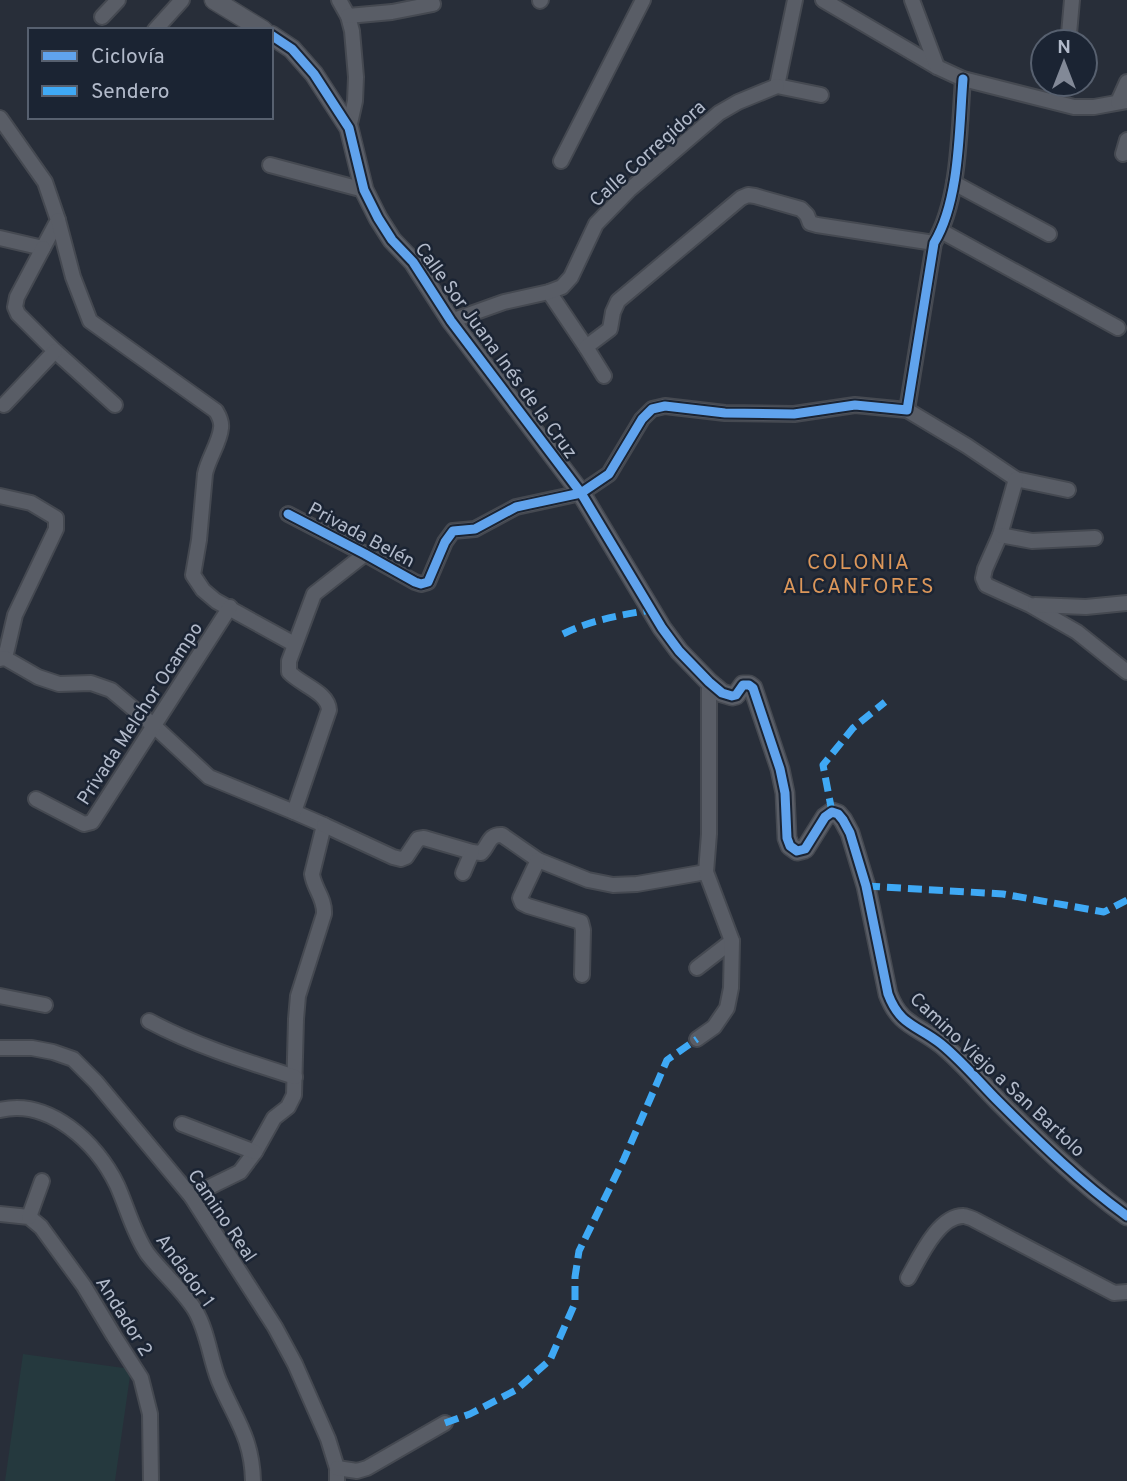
<svg xmlns="http://www.w3.org/2000/svg" width="1127" height="1481" font-family="Overpass,sans-serif">
<style>
.garden{fill:#25393e}
.lines{fill:none;stroke-linecap:round;stroke-linejoin:round}
.minor-casing{stroke:#454951;stroke-width:18}
.tertiary-casing{stroke:#454951;stroke-width:21}
.minor{stroke:#595d66;stroke-width:14}
.tertiary{stroke:#595d66;stroke-width:18}
.quiet{stroke:#3fa9f5;stroke-width:7;stroke-dasharray:14 7;stroke-linecap:butt}
.cycleway-casing{stroke:#1b2433;stroke-width:13}
.cycleway{stroke:#60a3ed;stroke-width:9}
.labels{text-anchor:middle;stroke-width:5;stroke-linejoin:round;paint-order:stroke}
.street-label{font-size:19px;fill:#b2baca;stroke:#1b2433}
.neighbourhood-label{font-size:21px;letter-spacing:2px;fill:#dc975a;stroke:#1b2433}
</style>
<rect width="100%" height="100%" fill="#282e39"/>
<!-- garden -->
<path class="garden" d="M23 1354 131 1369 115 1481H5Z"/>
<g class="lines">
<defs>
<g id="minor">
<path d="M339 0 348 16 352 31 356 77 355 101 349 128"/>
<path d="M823 0 937 67 963 79 1074 107H1094L1127 101"/>
<path d="M912 0 937 67"/>
<path d="M540 1 541 0"/>
<path d="M348 16 392 12 433 4"/>
<path d="M102 17 118 0"/>
<path d="M155 30 182 0"/>
<path d="M1069 34 1072 0"/>
<path d="M777 86 795 0"/>
<path d="M777 86 821 95"/>
<path d="M1118 102 1127 82"/>
<path d="M0 118 45 182 58 220 43 248 0 238"/>
<path d="M1123 154 1127 140"/>
<path d="M561 161 643 0"/>
<path d="M270 165 364 190"/>
<path d="M954 183 1049 234"/>
<path d="M58 220 73 277 90 321 216 411C219 416 222 422 221 428 220 442 208 459 205 474L199 540 193 575 203 590 216 601 294 644"/>
<path d="M941 231 1118 328"/>
<path d="M43 248 17 297 15 307 18 314 55 351 115 405"/>
<path d="M549 292 586 347"/>
<path d="M451 321 504 302 549 292 562 287 571 277 596 224 629 190 719 113 738 102 777 86"/>
<path d="M604 376 586 347 610 329 613 312 618 301 741 198 748 195 755 196 801 209 807 215 810 223 817 225 934 243"/>
<path d="M4 405 55 351"/>
<path d="M907 410 967 446 1016 479 1068 490"/>
<path d="M1016 479 1000 535 985 569 983 578 986 585 1030 605 1077 632 1127 672"/>
<path d="M0 496 31 503 56 518V529L15 615 5 658"/>
<path d="M288 514 365 554 415 582 421 584 428 582 445 542 453 531 475 529 516 507 581 493 609 474 642 419 652 409 665 406 725 413 794 414 855 405 907 410 934 243C960 200 959 129 963 79"/>
<path d="M1000 535 1032 541 1095 538"/>
<path d="M1035 605 1086 607 1127 603"/>
<path d="M0 659 5 658 38 677 59 684 91 683 111 690 153 725 209 777 294 812 324 825 312 874C314 889 325 898 324 914L298 996 296 1019 294 1095 288 1107 274 1118 255 1152 240 1172 191 1196"/>
<path d="M36 799 84 824 92 822 230 607"/>
<path d="M294 812 329 710C328 692 301 685 289 672V661L314 594 365 554"/>
<path d="M324 825 393 857 401 859 406 857 418 839 424 838 472 852 481 853C489 846 488 834 502 835L538 860 588 880 613 885 637 884 706 872"/>
<path d="M538 860 520 898 522 903 528 906 581 922 583 930 582 975"/>
<path d="M463 873 472 852"/>
<path d="M697 968 732 941"/>
<path d="M0 996 45 1005"/>
<path d="M149 1021C196 1046 245 1061 295 1077"/>
<path d="M697 1039 714 1027 727 1008 731 988 732 941 706 872 709 834V682"/>
<path d="M0 1048H32L53 1052 73 1059 96 1082 191 1196 275 1327 295 1364 328 1439 337 1468V1481"/>
<path d="M0 1110C49 1098 97 1143 117 1185 127 1207 133 1232 147 1253 162 1273 182 1289 195 1310 208 1332 210 1359 219 1381 235 1419 252 1437 253 1481"/>
<path d="M182 1124 255 1152"/>
<path d="M0 1214 29 1217 41 1227 84 1286 114 1336 141 1378 150 1414 151 1481"/>
<path d="M29 1217 42 1181"/>
<path d="M908 1278C919 1259 938 1215 964 1216 965 1216 974 1219 975 1220L1114 1293 1127 1292"/>
<path d="M337 1468 357 1471 367 1468 445 1423"/>
</g>
<g id="tertiary">
<path d="M214 0 263 30"/>
<path d="M271 35 292 49 314 74 349 128 364 190 378 218 392 240 413 262 451 321 581 493 662 628 679 651 709 682 722 693 732 696 736 695 743 685H749L753 688 780 769 785 793 787 838 790 846 797 851 805 849 825 817 832 812 838 814 843 820 850 833 866 886 888 994C900 1026 917 1025 941 1044 962 1061 980 1083 998 1101 1039 1142 1081 1183 1127 1216"/>
</g>
</defs>
<!-- minor casing -->
<use href="#minor" class="minor-casing"/>
<!-- tertiary casing -->
<use href="#tertiary" class="tertiary-casing"/>
<!-- minor -->
<use href="#minor" class="minor"/>
<!-- tertiary -->
<use href="#tertiary" class="tertiary"/>
<!-- quiet -->
<g class="quiet">
<path d="M563 634C591 620 620 615 651 610"/>
<path d="M832 812 823 765 853 728 885 702"/>
<path d="M866 886 1003 894 1104 912 1127 900"/>
<path d="M445 1423 470 1414 516 1390 550 1360 575 1303V1277L579 1251 624 1159 667 1060 697 1039"/>
</g>
<defs>
<g id="cycleway">
<path d="M271 35 292 49 314 74 349 128 364 190 378 218 392 240 413 262 451 321 581 493 662 628 679 651 709 682 722 693 732 696 736 695 743 685H749L753 688 780 769 785 793 787 838 790 846 797 851 805 849 825 817 832 812 838 814 843 820 850 833 866 886 888 994C900 1026 917 1025 941 1044 962 1061 980 1083 998 1101 1039 1142 1081 1183 1127 1216"/>
<path d="M288 514 365 554 415 582 421 584 428 582 445 542 453 531 475 529 516 507 581 493 609 474 642 419 652 409 665 406 725 413 794 414 855 405 907 410 934 243C960 200 959 129 963 79"/>
</g>
</defs>
<!-- cycleway casing -->
<use href="#cycleway" class="cycleway-casing"/>
<!-- cycleway -->
<use href="#cycleway" class="cycleway"/>
</g>
<g class="labels">
<!-- street labels -->
<g class="street-label">
<text transform="translate(647 153) rotate(-42)" y="7">Calle Corregidora</text>
<text transform="translate(497 350) rotate(54)" y="7">Calle Sor Juana Inés de la Cruz</text>
<text transform="translate(362 534) rotate(28)" y="7">Privada Belén</text>
<text transform="translate(139 713) rotate(-57)" y="7">Privada Melchor Ocampo</text>
<text transform="translate(998 1074) rotate(43)" y="7">Camino Viejo a San Bartolo</text>
<text transform="translate(223 1215) rotate(56)" y="7">Camino Real</text>
<text transform="translate(186 1270) rotate(54)" y="7">Andador 1</text>
<text transform="translate(125 1316) rotate(58)" y="7">Andador 2</text>
</g>
<!-- neighbourhood labels -->
<g class="neighbourhood-label">
<text x="859" y="569">COLONIA<tspan x="859" dy="24">ALCANFORES</tspan></text>
</g>
</g>
<!-- legend -->
<rect x="28" y="28" width="245" height="91" fill="#1b2433" stroke="#57606f" stroke-width="2"/>
<rect x="42" y="51" width="35" height="10" fill="#60a3ed" stroke="#57606f" stroke-width="2"/>
<text x="91" y="63" font-size="21" fill="#b2baca">Ciclovía</text>
<rect x="42" y="86" width="35" height="10" fill="#3fa9f5" stroke="#57606f" stroke-width="2"/>
<text x="91" y="98" font-size="21" fill="#b2baca">Sendero</text>
<!-- north arrow -->
<g transform="translate(1064 63)"><circle r="33" fill="#1b2433" stroke="#57606f" stroke-width="2"/>
<path d="M0-5L12 26L0 18L-12 26Z" fill="#828997"/>
<text y="-10" font-size="19" font-weight="bold" text-anchor="middle" fill="#b2baca">N</text>
</g>
</svg>
